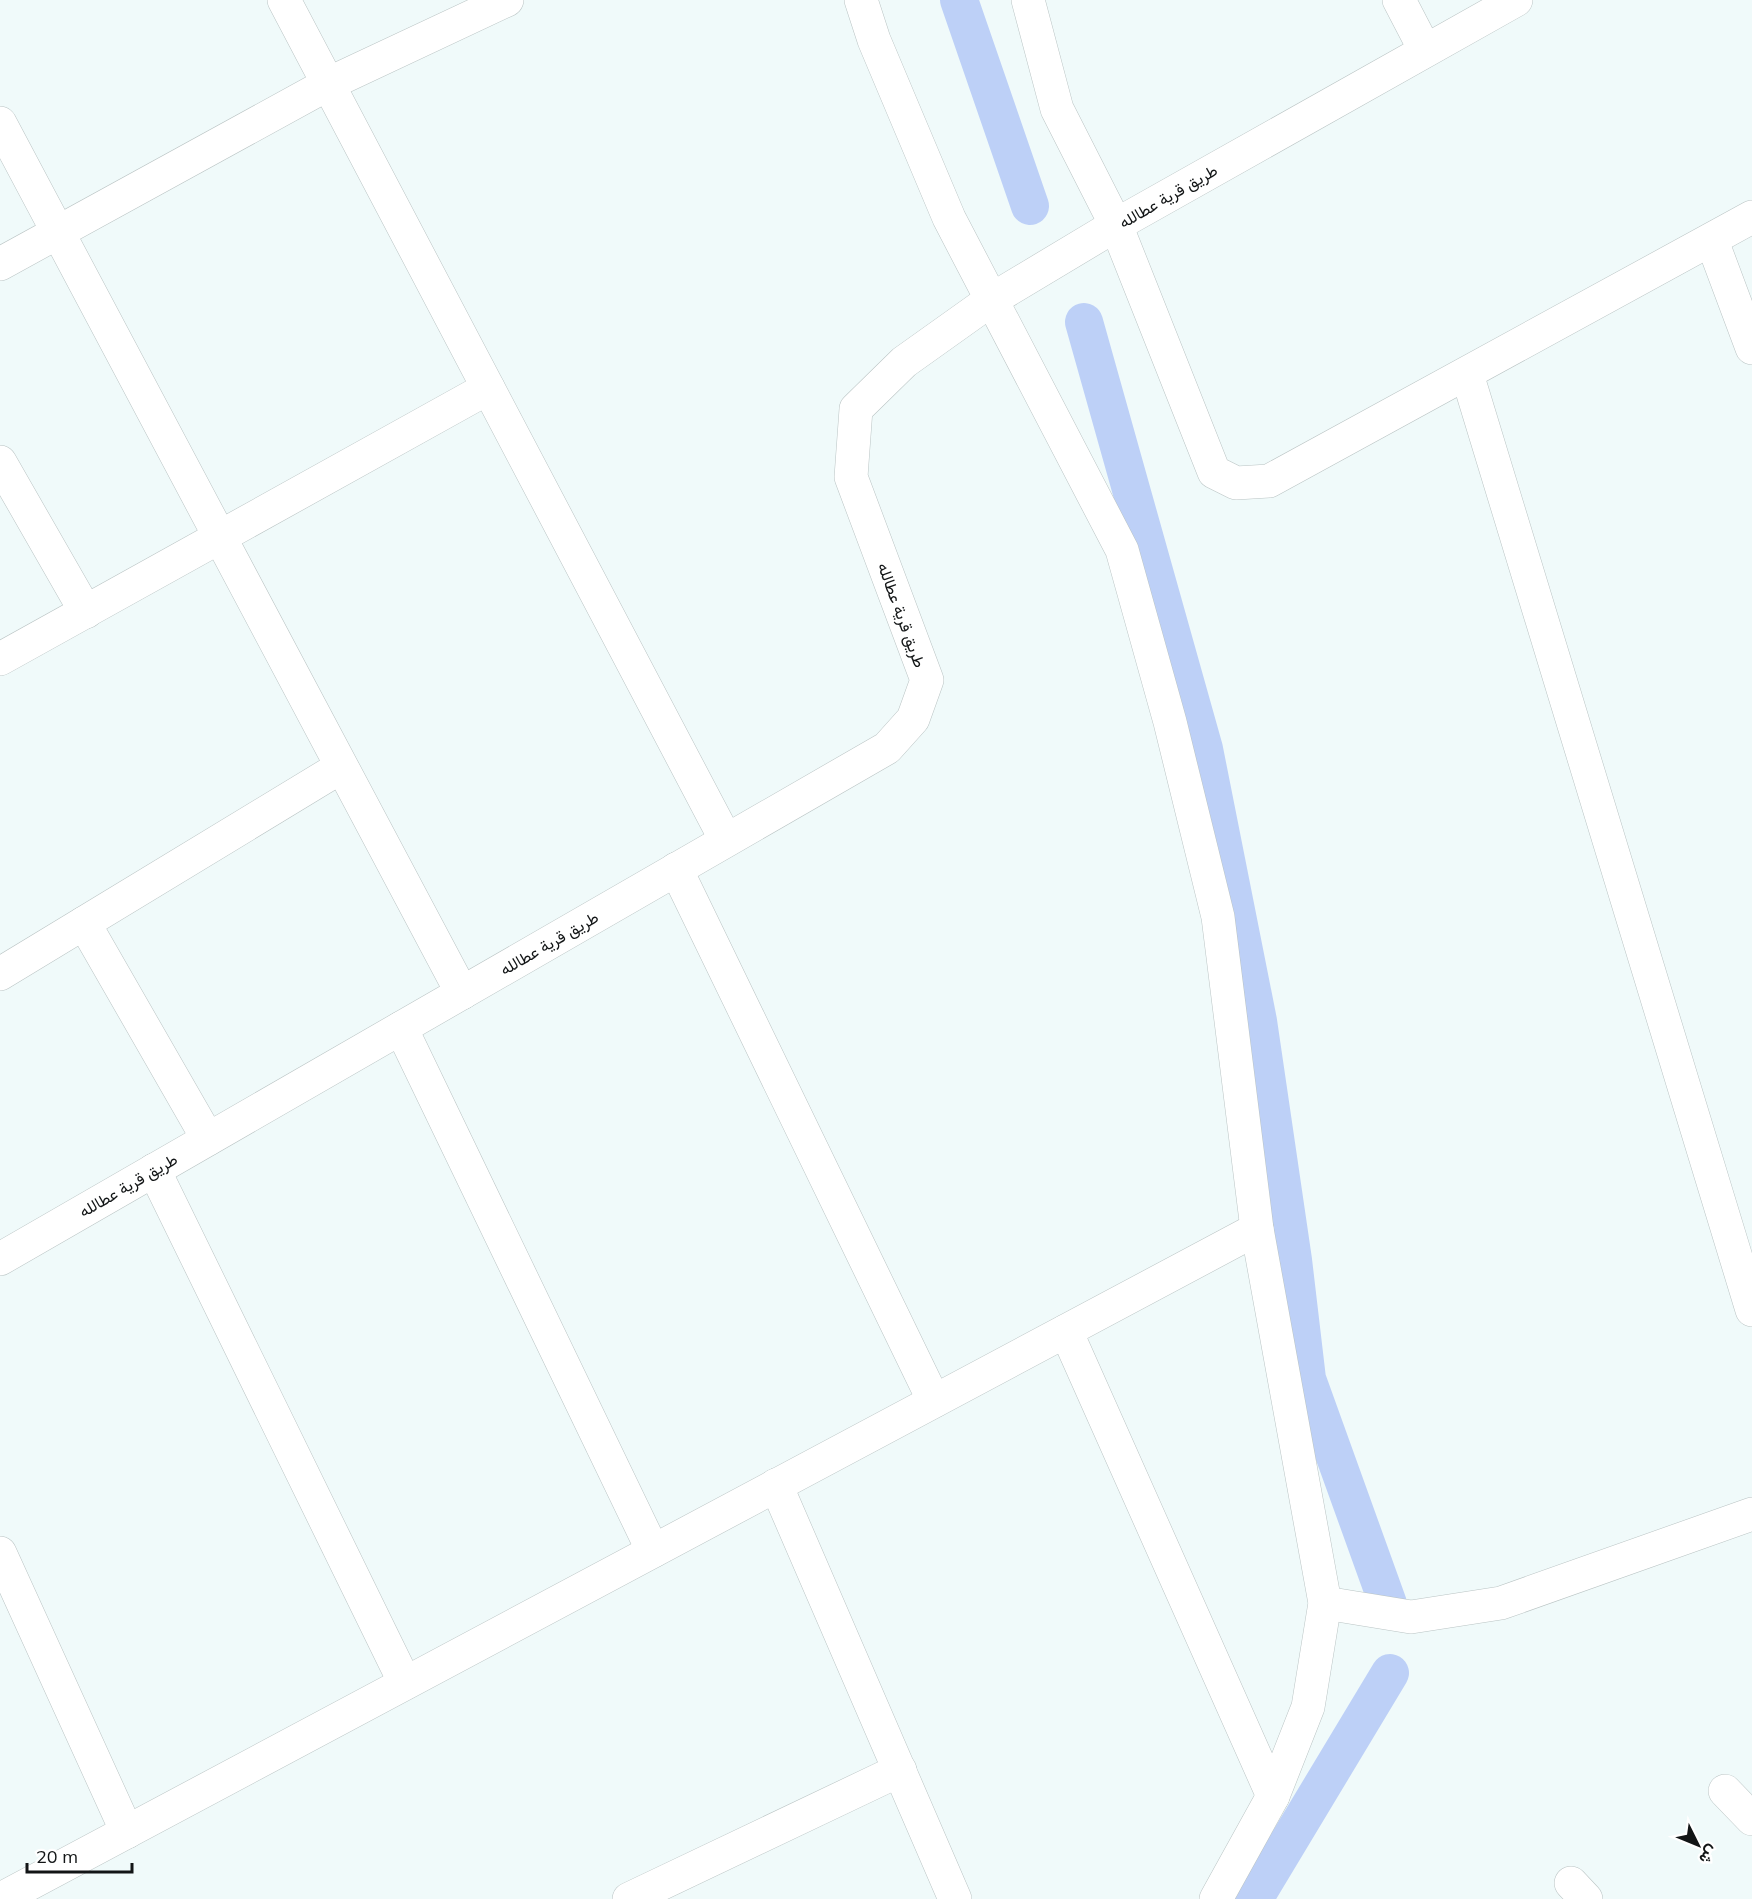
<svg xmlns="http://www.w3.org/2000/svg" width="1752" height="1899" font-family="Mulish,Vazirmatn,sans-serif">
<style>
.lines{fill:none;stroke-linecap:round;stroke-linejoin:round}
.canal{stroke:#bdd0f7;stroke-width:38}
.minor-casing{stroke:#bac4c4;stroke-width:34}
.tertiary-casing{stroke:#bac4c4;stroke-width:34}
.minor{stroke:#fff;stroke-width:33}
.tertiary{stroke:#fff;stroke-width:33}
.labels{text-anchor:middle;stroke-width:5;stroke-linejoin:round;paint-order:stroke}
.street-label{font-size:16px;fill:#121516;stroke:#fff}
</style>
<rect width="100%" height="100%" fill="#f0fafa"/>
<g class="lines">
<!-- canal -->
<g class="canal">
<path d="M959 0 1030 206"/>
<path d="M1084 322 1204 749 1258 1021 1293 1260 1307 1379 1388 1604"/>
<path d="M1254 1899 1390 1673"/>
</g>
<defs>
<g id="minor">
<path d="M284 0 726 840"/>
<path d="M861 0 874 40 949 218 1122 550 1170 722 1218 917 1257 1229 1325 1603 1308 1707 1273 1796 1216 1899"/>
<path d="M1028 0 1057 109 1116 225 1214 472 1236 483 1269 481 1752 217"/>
<path d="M1399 0 1425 50"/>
<path d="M0 123 462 993"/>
<path d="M1712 241 1752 348"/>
<path d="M0 264 328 84 507 0"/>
<path d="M1467 374 1752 1310"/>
<path d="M0 462 86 612"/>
<path d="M0 659 488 388"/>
<path d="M676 869 934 1401"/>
<path d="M84 923 208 1139"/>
<path d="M0 974 341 767"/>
<path d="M401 1028 653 1551"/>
<path d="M154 1170 405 1683"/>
<path d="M1066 1331 1273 1796"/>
<path d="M776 1485 955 1899"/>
<path d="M0 1553 127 1832"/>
<path d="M1325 1603 1411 1617 1501 1603 1752 1514"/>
<path d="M1725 1791 1752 1819"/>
<path d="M1571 1883 1586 1899"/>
<path d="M1 1899 1257 1229"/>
<path d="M629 1899 900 1770"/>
</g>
<path id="tertiary" d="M0 1259 887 748 913 719 927 680 851 477 856 409 904 362 991 300 1116 225 1516 0"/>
</defs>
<!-- minor casing -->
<use href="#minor" class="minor-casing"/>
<!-- tertiary casing -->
<use href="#tertiary" class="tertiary-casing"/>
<!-- minor -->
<use href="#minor" class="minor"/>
<!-- tertiary -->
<use href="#tertiary" class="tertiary"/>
</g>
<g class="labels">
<!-- street labels -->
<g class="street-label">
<text transform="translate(1168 196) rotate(-30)" y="6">طريق قرية عطالله</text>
<text transform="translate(902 615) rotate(70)" y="6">طريق قرية عطالله</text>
<text transform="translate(549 943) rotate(-30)" y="6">طريق قرية عطالله</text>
<text transform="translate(128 1185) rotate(-30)" y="6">طريق قرية عطالله</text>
</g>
</g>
<!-- north arrow -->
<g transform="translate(1698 1845) rotate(133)" stroke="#ffffff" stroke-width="4.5" paint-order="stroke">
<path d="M0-4.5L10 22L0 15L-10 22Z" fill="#121516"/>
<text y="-9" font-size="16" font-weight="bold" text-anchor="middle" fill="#121516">ش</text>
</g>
<!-- scale -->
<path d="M27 1863v9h105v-9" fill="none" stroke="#121516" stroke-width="3"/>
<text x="36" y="1863" font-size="18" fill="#121516" stroke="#ffffff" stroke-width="4.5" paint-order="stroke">20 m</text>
</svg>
